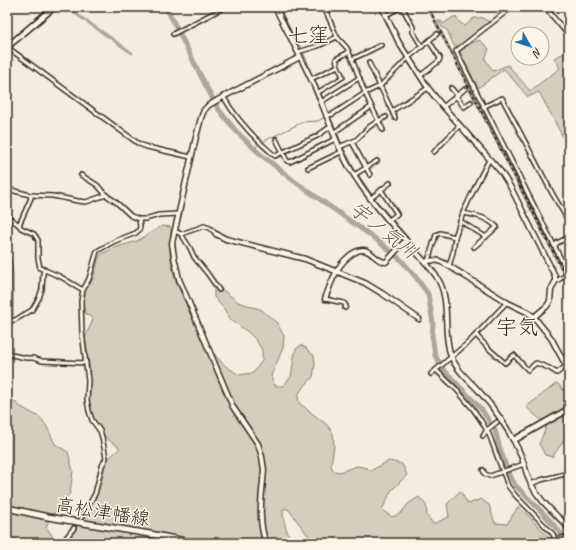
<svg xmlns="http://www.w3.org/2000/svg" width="576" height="550" font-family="Caveat,'Klee One',sans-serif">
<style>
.green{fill:#d6cdbd;stroke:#887c6e}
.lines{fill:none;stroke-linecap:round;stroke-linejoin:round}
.stream{stroke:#817466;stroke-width:1}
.canal{stroke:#b0a596;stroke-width:3}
.river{stroke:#b0a596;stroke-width:5}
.minor-casing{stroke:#3b2a1e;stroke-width:6}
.tertiary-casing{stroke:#3b2a1e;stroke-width:7}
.secondary-casing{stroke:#3b2a1e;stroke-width:8}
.primary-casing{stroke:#3b2a1e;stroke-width:8}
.minor{stroke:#fcf5e5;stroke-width:3}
.tertiary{stroke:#fcf5e5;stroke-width:4}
.secondary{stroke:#fcf5e5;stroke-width:4.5}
.primary{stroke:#fcf5e5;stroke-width:5}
.rail-casing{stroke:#3b2a1e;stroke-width:2.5}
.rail{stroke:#fcf5e5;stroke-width:1;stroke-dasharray:3;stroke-linecap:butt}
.labels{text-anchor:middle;stroke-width:3;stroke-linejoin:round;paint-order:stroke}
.street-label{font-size:19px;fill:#3b2a1e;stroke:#fcf5e5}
.water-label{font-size:20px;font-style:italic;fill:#645548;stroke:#fcf5e5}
.quarter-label{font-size:21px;fill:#3b2a1e;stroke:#fcf5e5}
</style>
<rect width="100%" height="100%" fill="#f4eddd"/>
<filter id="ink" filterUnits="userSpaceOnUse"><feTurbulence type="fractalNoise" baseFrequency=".025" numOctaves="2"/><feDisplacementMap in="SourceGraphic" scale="8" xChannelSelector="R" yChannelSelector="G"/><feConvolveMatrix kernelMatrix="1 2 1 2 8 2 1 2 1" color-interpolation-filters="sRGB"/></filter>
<g filter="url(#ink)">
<!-- green -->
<g class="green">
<path d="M453 17H456L460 23 465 26 474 18H480L481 17 489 22 458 47 454 46 447 30 443 28 438 21H441L443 24Z"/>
<path d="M480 40 489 49 485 59 493 71 508 65 530 91 560 68 554 58 567 52 569 53V152L566 143 539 92 528 97 504 69 478 88 460 52 471 43Z"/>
<path d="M162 226 171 227 170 254 175 280 203 341 223 364 239 375 253 373 262 361V350L256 340 248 332 231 320 224 309 214 297V287L220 288 238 302 262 310 277 323 284 336 283 348 271 376 275 386H283L291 377 294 357 296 349 301 345 306 348 314 356 315 364 313 377 302 389 298 395 299 403 327 425 333 433 334 446 331 465 333 471 340 472 357 466 367 468 370 471 389 461 402 464 407 475 391 491 382 510 392 517 400 514 409 503 419 497 426 505 427 515 433 524 449 517 447 504 460 491 468 504 481 499 489 505 495 523 507 524 518 507 529 516 550 539 551 543H317L307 534 289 510 285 508 283 511C283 522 287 534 293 543H205L200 542 199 543H65L76 528 96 496 102 479 103 469 107 460 120 448 105 437 94 421 91 411 89 401 91 387V377L85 339C86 332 91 326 93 319L84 312 83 298 85 291 93 279 98 260 101 254 114 248 137 241Z"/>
<path d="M7 256 11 258 13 275V319L7 318Z"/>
<path d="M557 383 569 396V434L552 457 545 455 539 444 547 425 526 407Z"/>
<path d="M7 396 21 407 41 418 47 427 55 444 68 452 73 471 70 493 49 520 46 527 57 543H7Z"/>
</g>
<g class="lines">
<!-- stream -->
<g class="stream">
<path d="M280 8 291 31 301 48"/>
<path d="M303 52 310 68"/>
<path d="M315 80 319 89"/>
<path d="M320 92 323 98"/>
<path d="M324 102 329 113"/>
<path d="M330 116 336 130"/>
<path d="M337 132 342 144"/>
<path d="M262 142 303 122 318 121 325 117"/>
<path d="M343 147 356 172"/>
<path d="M254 149 258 145"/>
<path d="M358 174 372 195"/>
<path d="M373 197 391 217"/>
<path d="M393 220 408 237"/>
</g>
<!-- canal -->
<path class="canal" d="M66 7 132 53"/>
<!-- river -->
<path class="river" d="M166 7 207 88 219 110 237 132 260 154 294 181 377 240 401 260 415 276 428 294 433 323 432 335 435 355 442 368 482 410 495 430 499 445 506 467 515 485 544 514 558 530 562 536V543"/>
<defs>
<g id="minor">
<path d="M324 7 337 37 347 48 352 59 365 93 383 130"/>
<path d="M402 7 413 27V32L422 47"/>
<path d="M454 7H455"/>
<path d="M512 7 456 51 568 273"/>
<path d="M545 7 569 36"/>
<path d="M386 15 401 7"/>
<path d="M173 34 225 7"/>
<path d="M7 47 139 144 147 147 191 157"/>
<path d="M298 52 318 46 337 37"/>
<path d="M352 59 363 54 381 45"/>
<path d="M369 63 392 111 428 88"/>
<path d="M420 76 439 61 440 58 429 41"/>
<path d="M311 79 338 66"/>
<path d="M451 88 457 95"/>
<path d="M317 93 343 77 338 66 336 59 349 52"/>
<path d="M223 96C236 119 255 139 275 156L317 136 330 127"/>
<path d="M456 96 464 107 471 102"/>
<path d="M321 102 359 78"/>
<path d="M443 107 465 89"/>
<path d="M483 107 502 98 552 193 569 222"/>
<path d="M392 111 395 118"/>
<path d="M326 116 333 114 365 93 380 86 408 58 437 34"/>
<path d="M333 133 371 107"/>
<path d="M276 139 287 161 290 162 335 139"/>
<path d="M352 142 370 175"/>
<path d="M339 147 356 140 369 127 378 121 386 117"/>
<path d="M434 152 459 126"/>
<path d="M308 168 341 152"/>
<path d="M81 175 97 185 106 195 116 202 131 216 139 219H145L159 215 179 214"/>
<path d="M354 175 377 161"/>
<path d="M7 189 30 195 31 198 19 225"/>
<path d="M381 190 397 214 388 221"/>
<path d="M30 195 53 196 78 201 86 202 106 195"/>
<path d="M370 199 390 183"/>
<path d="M463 213C478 216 486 217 497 227L474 247"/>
<path d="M7 216 19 225 21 228 34 234 38 240V258L40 268 61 277 83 290 81 301 82 332 88 381 87 400 89 411 92 420 100 431 102 437 106 458 102 466 95 494 81 518"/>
<path d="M460 221 486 237"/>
<path d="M175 231 181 234 204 226 210 228 216 234"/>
<path d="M181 234 190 248 194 257 207 273 219 290"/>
<path d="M555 246 557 243 569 237"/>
<path d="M428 261 436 235 440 233 455 237"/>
<path d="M449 266 453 252 455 237 463 213 477 183 489 160"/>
<path d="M555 282 569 273"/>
<path d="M83 290 89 279 97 251 115 241 136 233 139 230 140 227 139 219"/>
<path d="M325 299 344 303 346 306 345 308"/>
<path d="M476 335 488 348 505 363 514 355 524 366 528 370 536 363 549 368 557 373 566 366"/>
<path d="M7 354 26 358H33L42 361 86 363"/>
<path d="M8 355V321L15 320 32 310 39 298 42 289 43 274 44 269"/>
<path d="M436 370 456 389 473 409 480 419 489 434 508 486 515 495 553 534 556 543"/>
<path d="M431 374 469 342 507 302"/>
<path d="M483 436 486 431 497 422"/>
<path d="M483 470 485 474 490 476 524 464"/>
<path d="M531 484 541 480 569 473"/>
<path d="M555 539 569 537"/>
<path d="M59 543 65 539 74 528"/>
</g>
<g id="tertiary">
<path d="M275 7C289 35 304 63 317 92 330 122 339 154 358 181 374 206 395 227 414 250 423 260 433 269 439 281 451 303 442 332 451 356 456 370 469 380 479 391 487 400 494 409 500 418 509 431 516 444 522 458 525 467 527 476 531 484 540 502 556 514 569 528"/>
<path d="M382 7 399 43 428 88 440 103 501 172 511 188 555 276V282L551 290 550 301 547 306 534 317"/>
<path d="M216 234 226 239 305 259 365 283 383 294 419 319"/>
<path d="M425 262C436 258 440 261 449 266L508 303 527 312 534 317 551 338 569 371"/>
<path d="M325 299C328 291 331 281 336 273 340 263 356 246 367 251 374 254 378 262 386 262L406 240"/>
<path d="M266 543C257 519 262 495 264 470L262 457 258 444 233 407 179 279 174 257 172 243 196 137 201 118 204 110 209 105 223 97 300 57"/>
</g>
<g id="secondary">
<path d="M7 47 54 7"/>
<path d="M514 440 569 409"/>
</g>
<path id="primary" d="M7 508 48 517 150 534 195 543"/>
</defs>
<!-- minor casing -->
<use href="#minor" class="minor-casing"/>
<!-- tertiary casing -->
<use href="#tertiary" class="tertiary-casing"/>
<!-- secondary casing -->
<use href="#secondary" class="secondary-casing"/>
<!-- primary casing -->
<use href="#primary" class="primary-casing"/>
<!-- minor -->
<use href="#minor" class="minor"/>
<!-- tertiary -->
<use href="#tertiary" class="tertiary"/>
<!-- secondary -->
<use href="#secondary" class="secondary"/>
<!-- primary -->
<use href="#primary" class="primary"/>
<defs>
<path id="rail" d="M428 7 569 283"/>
</defs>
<!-- rail casing -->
<use href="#rail" class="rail-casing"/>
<!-- rail -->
<use href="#rail" class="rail"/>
</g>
</g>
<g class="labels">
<!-- street labels -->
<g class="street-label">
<text transform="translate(103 511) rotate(9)" y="7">高松津幡線</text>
</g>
<!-- water labels -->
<g class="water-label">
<text transform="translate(384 230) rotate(38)" y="7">宇ノ気川</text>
</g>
<!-- quarter labels -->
<g class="quarter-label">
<text x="308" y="42">七窪</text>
<text x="517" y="334">宇気</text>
</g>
</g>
<!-- margin -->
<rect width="576" height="550" fill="none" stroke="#fcf5e5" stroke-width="24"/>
<rect x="12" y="12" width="552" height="526" fill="none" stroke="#3b2a1e" stroke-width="1.5" filter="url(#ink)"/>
<!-- north arrow -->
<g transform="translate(530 46) rotate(129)"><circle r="19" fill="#fcf5e5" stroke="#afa495"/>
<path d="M0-3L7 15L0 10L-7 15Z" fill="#1f6fb2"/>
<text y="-6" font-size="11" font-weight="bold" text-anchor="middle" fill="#3b2a1e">N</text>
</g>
</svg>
